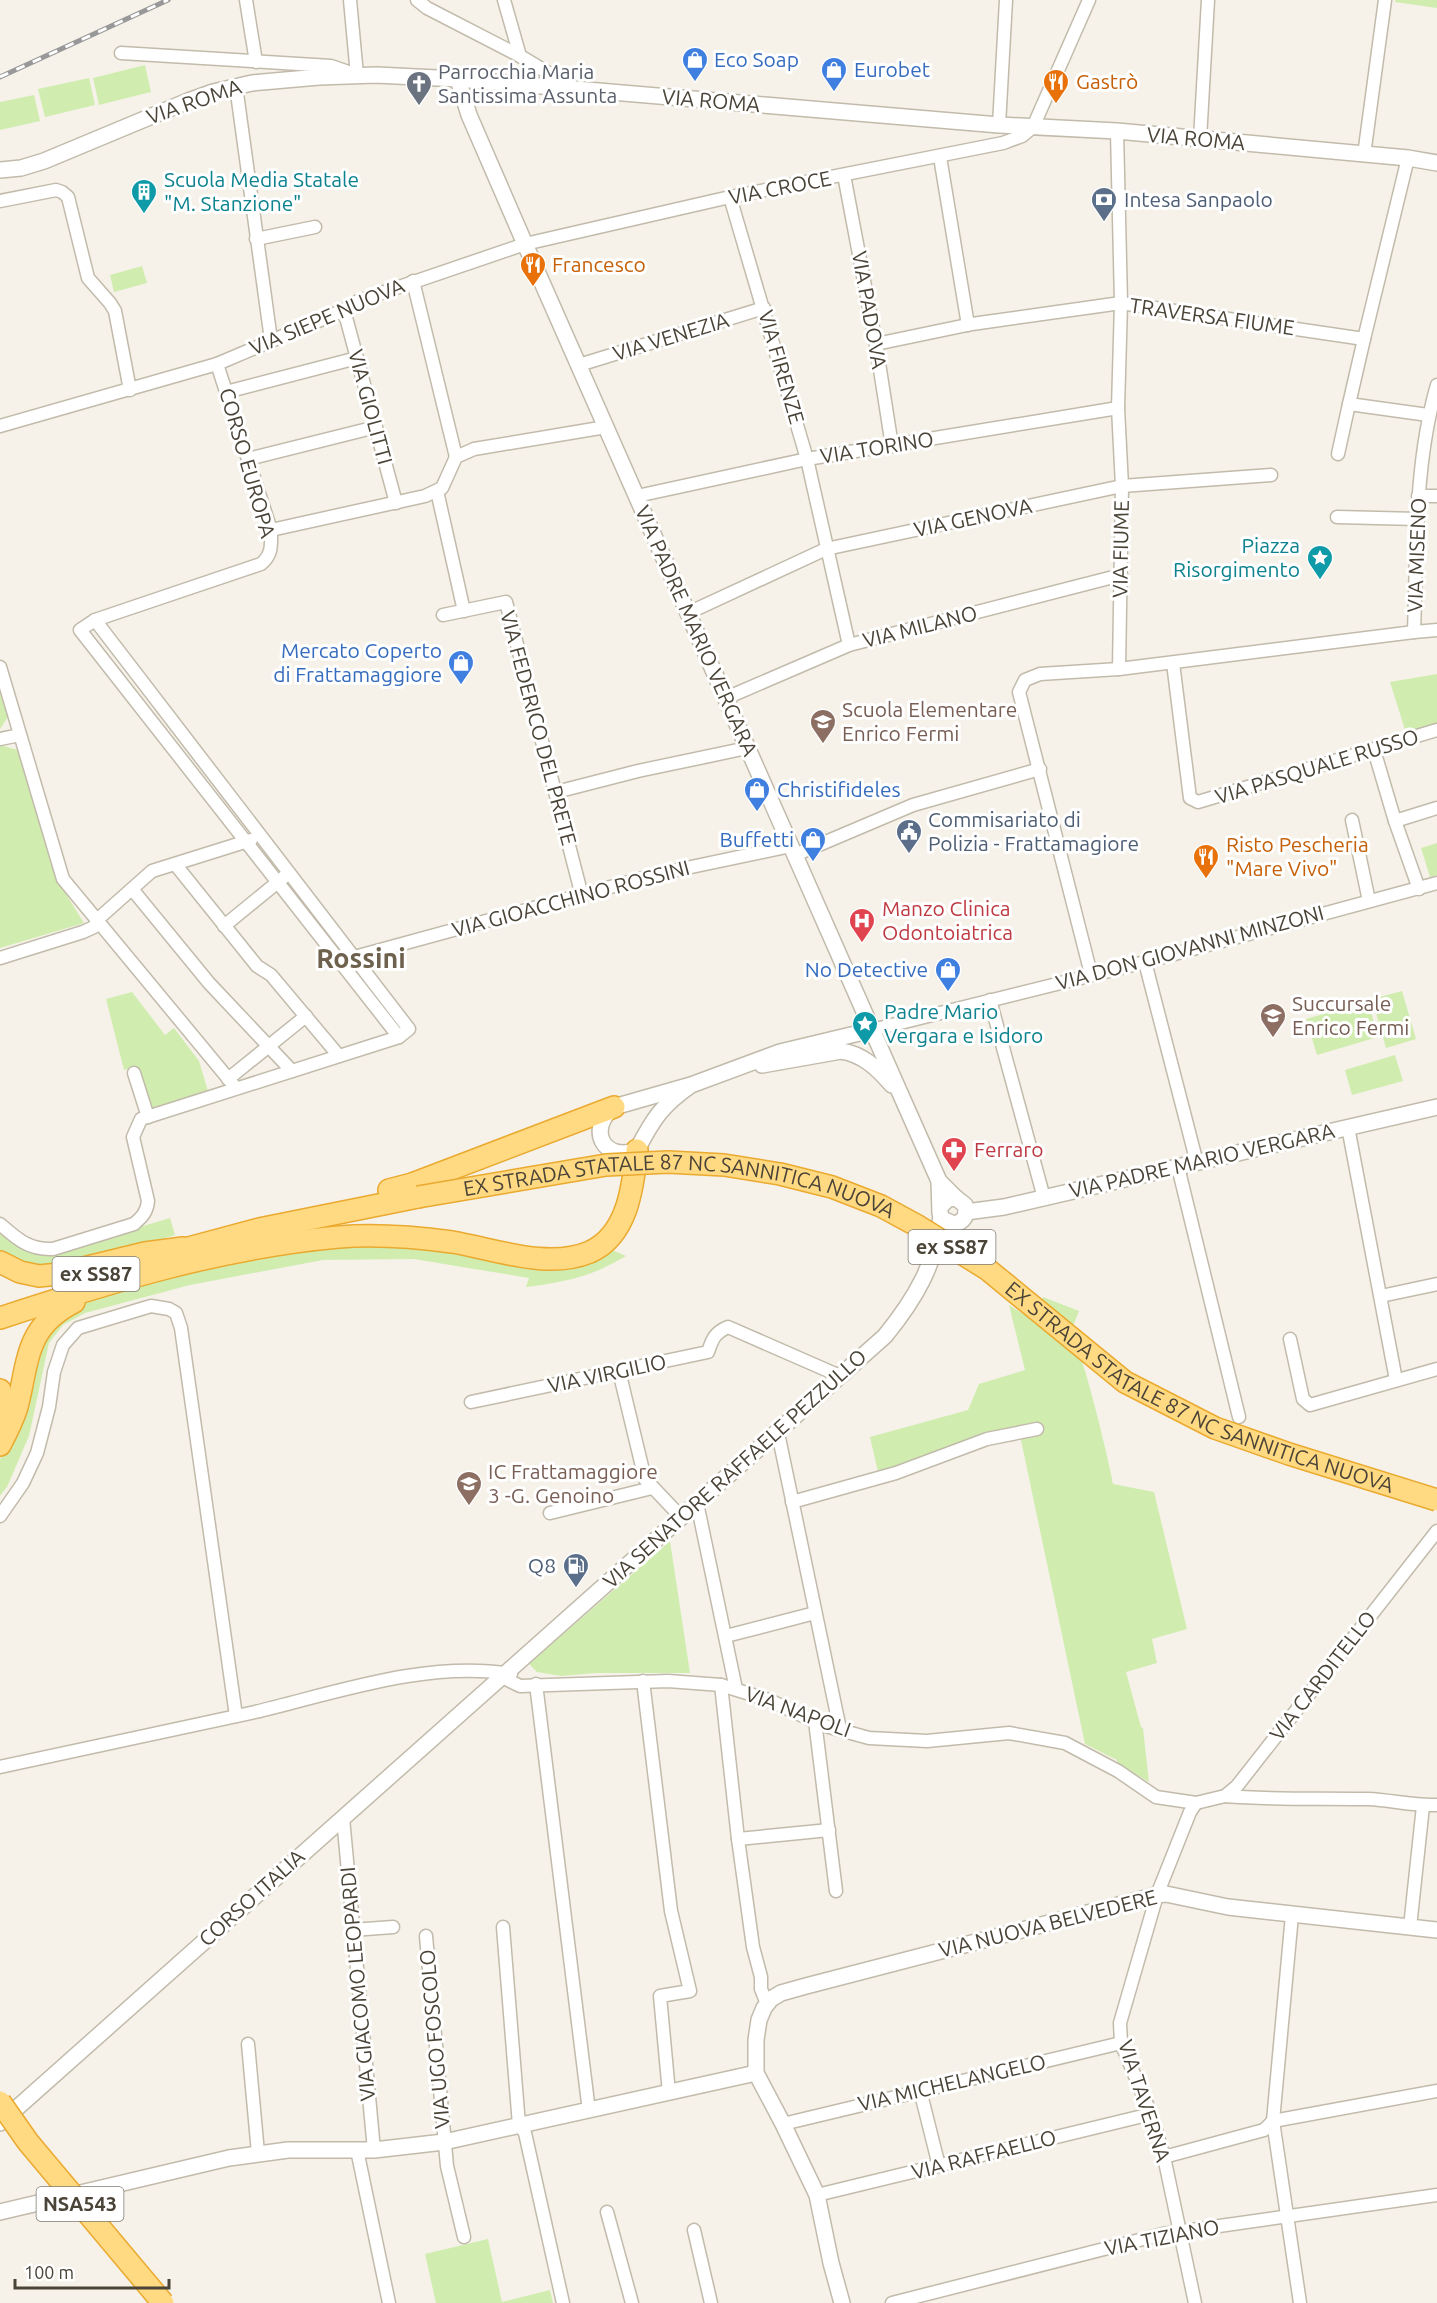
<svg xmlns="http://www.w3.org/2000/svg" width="1437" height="2303" font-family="Ubuntu,sans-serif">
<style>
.green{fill:#d0edaf}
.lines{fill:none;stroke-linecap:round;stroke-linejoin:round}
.minor-casing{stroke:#c2bbab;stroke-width:15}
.tertiary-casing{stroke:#c2bbab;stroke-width:18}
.trunk-casing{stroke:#eaa92f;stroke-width:24}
.minor{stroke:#fff;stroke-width:12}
.tertiary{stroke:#fff;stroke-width:15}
.trunk{stroke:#ffda82;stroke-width:21}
.rail-casing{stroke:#989898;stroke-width:5}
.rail{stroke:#fff;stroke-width:3;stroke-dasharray:9;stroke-linecap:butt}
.trunk-bridge-casing{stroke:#eaa92f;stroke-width:24;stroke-linecap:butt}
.trunk-bridge{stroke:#ffda82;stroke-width:21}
.labels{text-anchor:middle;stroke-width:6;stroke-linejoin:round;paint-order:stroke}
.shield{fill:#fff;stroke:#807b73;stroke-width:1.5}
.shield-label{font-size:20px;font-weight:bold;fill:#4a4337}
.shop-label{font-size:21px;fill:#366cbe;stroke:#fff;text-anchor:start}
.worship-label{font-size:21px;fill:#5b616d;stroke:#fff;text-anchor:start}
.food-label{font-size:21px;fill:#c56008;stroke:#fff;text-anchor:start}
.street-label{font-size:21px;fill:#4a4337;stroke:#fff}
.culture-label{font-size:21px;fill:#0d838f;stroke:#fff;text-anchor:start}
.service-label{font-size:21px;fill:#4e5e75;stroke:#fff;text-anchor:start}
.education-label{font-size:21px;fill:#785e54;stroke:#fff;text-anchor:start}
.health-label{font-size:21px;fill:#be3a42;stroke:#fff;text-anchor:start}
.district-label{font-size:27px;font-weight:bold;fill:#6e614d;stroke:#fff}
</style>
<rect width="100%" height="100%" fill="#f6f2e9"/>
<!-- green -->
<g class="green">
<path d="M1395 0H1437V8L1395 2Z"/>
<path d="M145 65 151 92 99 105 93 78Z"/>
<path d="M89 78 95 105 45 117 38 89Z"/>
<path d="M34 95 40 121 0 130V102Z"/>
<path d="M142 266 147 283 114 292 110 275Z"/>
<path d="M1437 674V723L1406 733 1390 682Z"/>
<path d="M0 692 8 717 0 729Z"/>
<path d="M0 745 18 750 54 871 61 886 84 923 0 948Z"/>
<path d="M1437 843V875L1430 877 1421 848Z"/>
<path d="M1402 991 1416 1039 1386 1048 1372 999Z"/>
<path d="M132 992 165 1035 174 1028 199 1061 208 1091 149 1109 137 1067 124 1070 106 999Z"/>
<path d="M1368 1001 1378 1037 1317 1055 1306 1019Z"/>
<path d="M1395 1055 1403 1081 1352 1095 1345 1070Z"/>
<path d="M170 1218 175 1235 63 1269 39 1270 0 1254V1231L24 1249 116 1234Z"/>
<path d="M386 1242 534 1264 608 1248 626 1256C591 1277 565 1282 526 1287L529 1278 414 1259 323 1260 190 1285 85 1313 63 1325 49 1343 29 1436 7 1487 0 1496V1459L17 1424 39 1335 78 1304 219 1265 324 1243Z"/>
<path d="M1043 1297 1079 1311 1070 1333 1034 1319Z"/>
<path d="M1009 1305C1035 1322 1058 1332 1079 1355 1085 1362 1111 1469 1113 1484L1154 1492 1187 1629 1152 1639 1157 1663 1126 1672 1141 1727 1143 1728 1149 1782 1118 1764 1117 1760 1085 1744 1018 1426 878 1472 870 1437 968 1410 979 1384 1025 1370Z"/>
<path d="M670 1541 690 1673H596L561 1676 537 1672 529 1664Z"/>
<path d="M488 2239 502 2302 550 2290 553 2303H436L425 2254Z"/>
</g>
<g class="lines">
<defs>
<g id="minor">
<path d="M246 0 256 62"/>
<path d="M417 0 427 8 520 56 555 77 569 89"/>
<path d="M504 0 520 56"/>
<path d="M121 53 331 66 357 75 350 0"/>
<path d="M236 86 271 340"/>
<path d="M999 125 1006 0"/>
<path d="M1117 131 1121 303 1118 408 1122 486 1119 669"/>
<path d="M1200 139 1208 0"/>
<path d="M1364 155 1385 0"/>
<path d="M940 157 968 325"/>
<path d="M844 175 876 344 892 446"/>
<path d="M730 197 807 459 849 645"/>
<path d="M0 201 56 190 62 192 68 197 88 278 110 303 115 311 130 390"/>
<path d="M256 239 315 227"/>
<path d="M413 281 456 457"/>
<path d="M344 310 396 503"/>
<path d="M1364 339 1349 404 1428 415"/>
<path d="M876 344 972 324 1121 303 1364 339 1408 158"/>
<path d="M217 364 271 530C271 544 273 554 261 564L95 620 80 630 399 1037"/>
<path d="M579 365 764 308"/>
<path d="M1437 385C1414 465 1417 549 1414 632L1437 630"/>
<path d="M226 392 357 358"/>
<path d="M0 426 217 364 344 310 358 301 525 244 730 197 1003 143 1022 136 1033 127 1089 0"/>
<path d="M1338 454 1349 404"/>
<path d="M248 459 376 427"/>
<path d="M437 491 464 611"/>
<path d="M637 496 807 459 1118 408"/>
<path d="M1418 496H1437"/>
<path d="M1337 517 1418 519"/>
<path d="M271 530 425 496 442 488 456 457 474 449 606 427"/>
<path d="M688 613 826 549 1122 486 1271 475"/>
<path d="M443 615 506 602 582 896"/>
<path d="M1173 663 1190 798 1198 802 1437 730"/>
<path d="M0 667 63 879 236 1088"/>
<path d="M726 698 849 645 1121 575"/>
<path d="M0 739 20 735"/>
<path d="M1374 750 1395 821 1419 889"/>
<path d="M556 792 638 771 747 748"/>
<path d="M1352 820 1369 901"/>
<path d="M1395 821 1437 808"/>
<path d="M795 855 913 805 1040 769"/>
<path d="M175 864 257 966 271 975 339 1056"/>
<path d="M132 889 209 983 292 1071"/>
<path d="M224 926 284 877"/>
<path d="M0 958 83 932 94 927 98 919 152 871 251 840"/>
<path d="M347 959 658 874 791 846"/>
<path d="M1145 962 1197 1163"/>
<path d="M1091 974 1019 692 1025 680 1040 674 1119 669 1414 632"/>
<path d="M990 1000 1044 1198"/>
<path d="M872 1030 1145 962 1437 883"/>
<path d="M134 1073 148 1117"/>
<path d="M228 1079 306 1016"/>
<path d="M1348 1127 1396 1380"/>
<path d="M1178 1167 1239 1417"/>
<path d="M0 1224C17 1239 29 1250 53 1249L134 1224C142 1217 147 1212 148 1201L133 1137 141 1119 399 1037 409 1029 95 620"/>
<path d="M1381 1296 1437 1284"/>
<path d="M1290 1339 1303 1399 1310 1405 1437 1369"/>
<path d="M619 1371 645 1479 681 1517"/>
<path d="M471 1402 708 1352C712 1340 714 1333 728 1327L840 1376"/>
<path d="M778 1433 840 1729"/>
<path d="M792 1502 896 1473 987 1439 1037 1429"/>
<path d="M697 1503 736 1689"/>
<path d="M550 1513 652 1488"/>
<path d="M0 1516 23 1483 37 1453 49 1407 54 1372 63 1345 78 1328 151 1306 169 1309 176 1313 181 1328 236 1716"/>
<path d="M726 1636 815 1613"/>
<path d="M505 1673 508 1680 520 1686 668 1681 721 1685 769 1700 822 1725 869 1738 927 1741 1009 1733 1065 1743 1118 1771 1156 1797 1196 1803 1225 1796 1237 1786 1437 1531"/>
<path d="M643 1681 671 1911 690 1991 660 1996 669 2093"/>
<path d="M536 1684 589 2111"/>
<path d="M721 1685 738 1839 753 1947 761 1977V1989L767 2004"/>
<path d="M815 1721 836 1891"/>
<path d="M0 1767C85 1748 170 1731 255 1712 335 1693 428 1660 511 1674"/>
<path d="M1225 1796C1273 1800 1320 1798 1368 1799 1391 1800 1414 1806 1437 1805"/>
<path d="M343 1818 374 2150"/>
<path d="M738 1839 829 1830"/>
<path d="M1292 1915 1273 2121 1300 2303"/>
<path d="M503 1927 519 2125 525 2133 563 2303"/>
<path d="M1410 1927 1423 1806"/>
<path d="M352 1930 393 1927"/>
<path d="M426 1936 447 2166 464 2237"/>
<path d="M248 2044 258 2153"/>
<path d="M920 2090 939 2166"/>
<path d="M783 2124 1121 2043"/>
<path d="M357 2150 389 2303"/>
<path d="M1164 2157 1264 2130 1273 2121 1437 2091"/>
<path d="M817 2195 1151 2114"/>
<path d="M607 2212 632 2303"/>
<path d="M694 2230 711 2303"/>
<path d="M892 2303 1163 2234 1437 2195"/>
<path d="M1195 2303 1164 2157 1151 2114 1121 2043 1120 2023 1157 1895 1190 1812 1196 1803"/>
</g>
<g id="tertiary">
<path d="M458 79 469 115 525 244 900 1093 939 1181 956 1198"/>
<path d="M0 170 21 168 44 161 188 101 213 92 252 83 319 77 376 75 458 79 999 125 1117 131 1408 158 1437 163"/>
<path d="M762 1065 841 1051C863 1054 878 1069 892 1085"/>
<path d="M691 1085C662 1105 653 1119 637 1150 604 1163 586 1129 614 1107L691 1085 780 1052 872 1030"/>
<path d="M939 1181 940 1213 942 1219 954 1224C964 1222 968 1215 965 1205L956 1198 948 1199 940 1207"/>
<path d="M966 1212 1004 1207 1437 1107"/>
<path d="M0 2123 885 1336C915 1299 936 1264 941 1216"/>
<path d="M0 2212 229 2158 288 2150H374L444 2142 756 2073"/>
<path d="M842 2303 831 2263 817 2195 783 2124 756 2073V2040L759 2020 764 2008 771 1999 781 1993 806 1986 1157 1895 1166 1894 1228 1907 1437 1930"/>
</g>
<g id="trunk">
<path d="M389 1190 412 1184 614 1107"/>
<path d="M170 1253 259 1229 418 1197"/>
<path d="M0 1262 20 1272 39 1276 59 1274 145 1253 183 1248"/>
<path d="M0 1318C110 1282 223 1247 339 1237 376 1234 415 1237 452 1242 495 1249 547 1270 590 1252 628 1235 633 1186 637 1150"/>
<path d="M0 1390 3 1401 2 1428"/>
<path d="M0 1445C7 1432 13 1420 17 1407 29 1360 25 1327 74 1302"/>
</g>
</defs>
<!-- minor casing -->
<use href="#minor" class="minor-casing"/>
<!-- tertiary casing -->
<use href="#tertiary" class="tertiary-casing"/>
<!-- trunk casing -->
<use href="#trunk" class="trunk-casing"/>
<!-- minor -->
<use href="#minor" class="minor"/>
<!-- tertiary -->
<use href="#tertiary" class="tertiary"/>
<!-- trunk -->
<use href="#trunk" class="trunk"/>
<defs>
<path id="rail" d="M0 77 168 0"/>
</defs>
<!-- rail casing -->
<use href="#rail" class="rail-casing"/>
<!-- rail -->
<use href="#rail" class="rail"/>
<defs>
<g id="trunk-bridge">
<path id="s1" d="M418 1197 606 1165 668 1162 724 1165 780 1174 832 1187 881 1206 916 1225 987 1269 1125 1382 1215 1428 1289 1454 1437 1500"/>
<path d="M0 2102 28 2142 163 2303"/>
</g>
</defs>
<!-- trunk-bridge casing -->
<use href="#trunk-bridge" class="trunk-bridge-casing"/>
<!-- trunk-bridge -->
<use href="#trunk-bridge" class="trunk-bridge"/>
</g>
<!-- icons -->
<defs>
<symbol id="shop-pin" viewBox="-11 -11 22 30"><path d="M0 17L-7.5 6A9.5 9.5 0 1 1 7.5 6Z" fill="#3f7fe0" stroke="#fff"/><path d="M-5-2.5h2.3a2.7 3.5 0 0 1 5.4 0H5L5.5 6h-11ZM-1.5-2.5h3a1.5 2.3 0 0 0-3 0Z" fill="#fff"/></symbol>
<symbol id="restaurant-pin" viewBox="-11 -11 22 30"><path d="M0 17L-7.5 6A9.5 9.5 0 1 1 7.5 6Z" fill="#e8710a" stroke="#fff"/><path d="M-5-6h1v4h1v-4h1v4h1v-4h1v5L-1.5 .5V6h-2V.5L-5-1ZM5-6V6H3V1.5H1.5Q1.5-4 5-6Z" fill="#fff"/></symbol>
<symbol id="church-pin" viewBox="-11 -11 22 30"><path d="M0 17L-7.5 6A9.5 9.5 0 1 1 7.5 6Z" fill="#6b7280" stroke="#fff"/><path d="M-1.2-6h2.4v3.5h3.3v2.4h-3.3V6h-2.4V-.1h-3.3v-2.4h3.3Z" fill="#fff"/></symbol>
<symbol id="building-pin" viewBox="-11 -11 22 30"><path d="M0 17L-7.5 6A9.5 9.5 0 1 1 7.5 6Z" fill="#0f9aa8" stroke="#fff"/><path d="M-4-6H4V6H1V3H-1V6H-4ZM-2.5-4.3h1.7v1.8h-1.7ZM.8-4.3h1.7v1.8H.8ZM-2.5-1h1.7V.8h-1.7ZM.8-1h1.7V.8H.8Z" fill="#fff"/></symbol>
<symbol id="bank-pin" viewBox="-11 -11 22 30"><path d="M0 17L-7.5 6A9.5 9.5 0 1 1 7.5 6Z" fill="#5c6f8a" stroke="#fff"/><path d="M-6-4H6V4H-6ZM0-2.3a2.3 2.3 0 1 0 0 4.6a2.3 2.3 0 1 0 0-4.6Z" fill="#fff"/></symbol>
<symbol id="sight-pin" viewBox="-11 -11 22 30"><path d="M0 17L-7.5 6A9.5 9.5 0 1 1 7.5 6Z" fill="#0f9aa8" stroke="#fff"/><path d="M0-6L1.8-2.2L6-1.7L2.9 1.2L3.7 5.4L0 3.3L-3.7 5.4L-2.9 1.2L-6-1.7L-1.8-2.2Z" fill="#fff"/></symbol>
<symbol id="school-pin" viewBox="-11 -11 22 30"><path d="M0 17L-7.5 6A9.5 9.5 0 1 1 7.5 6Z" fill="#8d6e63" stroke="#fff"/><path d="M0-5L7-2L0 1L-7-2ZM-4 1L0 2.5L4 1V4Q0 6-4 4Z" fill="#fff"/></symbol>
<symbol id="civic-pin" viewBox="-11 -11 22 30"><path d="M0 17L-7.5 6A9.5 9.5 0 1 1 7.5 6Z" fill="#5c6f8a" stroke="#fff"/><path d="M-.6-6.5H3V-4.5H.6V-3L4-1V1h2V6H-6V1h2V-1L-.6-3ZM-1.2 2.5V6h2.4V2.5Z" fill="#fff"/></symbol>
<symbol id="hospital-pin" viewBox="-11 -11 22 30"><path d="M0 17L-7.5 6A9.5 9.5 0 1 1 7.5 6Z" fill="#e0444e" stroke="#fff"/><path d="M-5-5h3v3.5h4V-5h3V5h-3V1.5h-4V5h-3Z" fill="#fff"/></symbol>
<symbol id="pharmacy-pin" viewBox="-11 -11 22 30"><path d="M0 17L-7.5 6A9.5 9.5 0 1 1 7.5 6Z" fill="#e0444e" stroke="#fff"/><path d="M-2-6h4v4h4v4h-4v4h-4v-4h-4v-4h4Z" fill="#fff"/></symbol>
<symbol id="fuel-pin" viewBox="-11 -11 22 30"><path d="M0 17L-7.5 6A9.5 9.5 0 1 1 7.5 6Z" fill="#5c6f8a" stroke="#fff"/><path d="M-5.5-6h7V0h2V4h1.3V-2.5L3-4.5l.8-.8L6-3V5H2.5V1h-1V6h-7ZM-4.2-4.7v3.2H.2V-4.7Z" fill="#fff"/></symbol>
</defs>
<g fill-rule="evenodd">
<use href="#shop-pin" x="680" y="45" width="30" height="40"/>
<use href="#shop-pin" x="819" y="55" width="30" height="40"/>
<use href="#restaurant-pin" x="1041" y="67" width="30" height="40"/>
<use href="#church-pin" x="404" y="69" width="30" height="40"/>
<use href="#building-pin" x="129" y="177" width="30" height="40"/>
<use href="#bank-pin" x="1089" y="185" width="30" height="40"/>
<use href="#restaurant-pin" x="518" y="250" width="30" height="40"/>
<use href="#sight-pin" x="1305" y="543" width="30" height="40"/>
<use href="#shop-pin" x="446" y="648" width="30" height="40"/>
<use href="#school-pin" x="808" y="707" width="30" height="40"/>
<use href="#shop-pin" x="742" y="775" width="30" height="40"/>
<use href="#civic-pin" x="894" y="817" width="30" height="40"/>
<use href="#shop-pin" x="798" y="825" width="30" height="40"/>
<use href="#restaurant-pin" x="1191" y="842" width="30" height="40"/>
<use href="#hospital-pin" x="847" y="906" width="30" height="40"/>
<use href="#shop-pin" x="933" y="955" width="30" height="40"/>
<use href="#school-pin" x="1258" y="1001" width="30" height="40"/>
<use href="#sight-pin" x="850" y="1009" width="30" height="40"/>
<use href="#pharmacy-pin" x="939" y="1135" width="30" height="40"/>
<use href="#school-pin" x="454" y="1469" width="30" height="40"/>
<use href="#fuel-pin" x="561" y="1551" width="30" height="40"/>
</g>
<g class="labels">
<!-- shield labels -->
<g class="shield">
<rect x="908.5" y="1230" width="87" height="34" rx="4.5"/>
<rect x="52.5" y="1257" width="87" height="34" rx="4.5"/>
<rect x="36.5" y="2187" width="87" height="34" rx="4.5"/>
</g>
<g class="shield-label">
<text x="952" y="1254">ex SS87</text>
<text x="96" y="1281">ex SS87</text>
<text x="80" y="2211">NSA543</text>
</g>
<!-- shop labels -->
<g class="shop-label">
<text x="714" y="67">Eco Soap</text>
<text x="854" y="77">Eurobet</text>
<text x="442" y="658" text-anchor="end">Mercato Coperto<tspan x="442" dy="24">di Frattamaggiore</tspan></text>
<text x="777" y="797">Christifideles</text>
<text x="794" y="847" text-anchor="end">Buffetti</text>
<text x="928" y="977" text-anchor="end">No Detective</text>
</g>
<!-- worship labels -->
<g class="worship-label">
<text x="438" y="79">Parrocchia Maria<tspan x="438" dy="24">Santissima Assunta</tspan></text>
</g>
<!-- food labels -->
<g class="food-label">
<text x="1076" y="89">Gastrò</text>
<text x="552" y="272">Francesco</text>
<text x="1226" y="852">Risto Pescheria<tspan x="1226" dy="24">"Mare Vivo"</tspan></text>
</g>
<!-- street labels -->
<g class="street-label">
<text transform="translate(711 101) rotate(5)" y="7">VIA ROMA</text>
<text transform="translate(194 102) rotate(-19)" y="7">VIA ROMA</text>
<text transform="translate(1196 139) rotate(5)" y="7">VIA ROMA</text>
<text transform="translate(780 188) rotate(-11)" y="7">VIA CROCE</text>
<text transform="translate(869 310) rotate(80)" y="7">VIA PADOVA</text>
<text transform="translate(327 317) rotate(-23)" y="7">VIA SIEPE NUOVA</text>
<text transform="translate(1212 317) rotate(8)" y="7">TRAVERSA FIUME</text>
<text transform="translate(671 337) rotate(-17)" y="7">VIA VENEZIA</text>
<text transform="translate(781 367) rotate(74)" y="7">VIA FIRENZE</text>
<text transform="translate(370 407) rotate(75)" y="7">VIA GIOLITTI</text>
<text transform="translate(877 448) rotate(-9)" y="7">VIA TORINO</text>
<text transform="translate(247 463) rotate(74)" y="7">CORSO EUROPA</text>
<text transform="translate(973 518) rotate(-12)" y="7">VIA GENOVA</text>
<text transform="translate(1121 549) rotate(-89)" y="7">VIA FIUME</text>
<text transform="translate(1417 555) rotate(-88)" y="7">VIA MISENO</text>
<text transform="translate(920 627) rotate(-14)" y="7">VIA MILANO</text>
<text transform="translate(696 631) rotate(66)" y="7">VIA PADRE MARIO VERGARA</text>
<text transform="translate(538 728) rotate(75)" y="7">VIA FEDERICO DEL PRETE</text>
<text transform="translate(1317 767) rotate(-17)" y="7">VIA PASQUALE RUSSO</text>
<text transform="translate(571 899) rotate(-15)" y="7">VIA GIOACCHINO ROSSINI</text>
<text transform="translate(1190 948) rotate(-15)" y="7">VIA DON GIOVANNI MINZONI</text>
<text transform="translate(1202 1161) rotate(-13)" y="7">VIA PADRE MARIO VERGARA</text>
<text dy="7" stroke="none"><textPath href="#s1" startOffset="266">EX STRADA STATALE 87 NC SANNITICA NUOVA</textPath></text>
<text transform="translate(607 1374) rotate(-12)" y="7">VIA VIRGILIO</text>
<text dy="7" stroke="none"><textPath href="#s1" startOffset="842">EX STRADA STATALE 87 NC SANNITICA NUOVA</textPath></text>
<text transform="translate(735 1469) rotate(-42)" y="7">VIA SENATORE RAFFAELE PEZZULLO</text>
<text transform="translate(1323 1676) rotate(-52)" y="7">VIA CARDITELLO</text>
<text transform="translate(798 1712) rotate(20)" y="7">VIA NAPOLI</text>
<text transform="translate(252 1898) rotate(-42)" y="7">CORSO ITALIA</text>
<text transform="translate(1048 1924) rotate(-14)" y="7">VIA NUOVA BELVEDERE</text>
<text transform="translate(358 1984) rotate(-95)" y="7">VIA GIACOMO LEOPARDI</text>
<text transform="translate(435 2039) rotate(-95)" y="7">VIA UGO FOSCOLO</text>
<text transform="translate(952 2083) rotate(-13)" y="7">VIA MICHELANGELO</text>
<text transform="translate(1144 2101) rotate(72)" y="7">VIA TAVERNA</text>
<text transform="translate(984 2155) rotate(-14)" y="7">VIA RAFFAELLO</text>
<text transform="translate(1162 2238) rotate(-11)" y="7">VIA TIZIANO</text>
</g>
<!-- culture labels -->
<g class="culture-label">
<text x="164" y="187">Scuola Media Statale<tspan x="164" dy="24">"M. Stanzione"</tspan></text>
<text x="1300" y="553" text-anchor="end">Piazza<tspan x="1300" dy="24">Risorgimento</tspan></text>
<text x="884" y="1019">Padre Mario<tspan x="884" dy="24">Vergara e Isidoro</tspan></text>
</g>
<!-- service labels -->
<g class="service-label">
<text x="1124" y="207">Intesa Sanpaolo</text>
<text x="928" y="827">Commisariato di<tspan x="928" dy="24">Polizia - Frattamagiore</tspan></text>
<text x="556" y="1573" text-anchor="end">Q8</text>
</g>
<!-- education labels -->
<g class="education-label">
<text x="842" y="717">Scuola Elementare<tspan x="842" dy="24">Enrico Fermi</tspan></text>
<text x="1292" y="1011">Succursale<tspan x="1292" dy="24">Enrico Fermi</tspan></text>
<text x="488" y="1479">IC Frattamaggiore<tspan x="488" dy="24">3 -G. Genoino</tspan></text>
</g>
<!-- health labels -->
<g class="health-label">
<text x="882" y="916">Manzo Clinica<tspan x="882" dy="24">Odontoiatrica</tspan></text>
<text x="974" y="1157">Ferraro</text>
</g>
<!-- district labels -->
<g class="district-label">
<text x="361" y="968">Rossini</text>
</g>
</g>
<!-- scale -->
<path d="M15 2279v9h154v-9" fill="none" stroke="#4a4337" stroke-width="3"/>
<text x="24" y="2279" font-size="18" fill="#4a4337" stroke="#ffffff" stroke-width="4.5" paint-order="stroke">100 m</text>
</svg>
